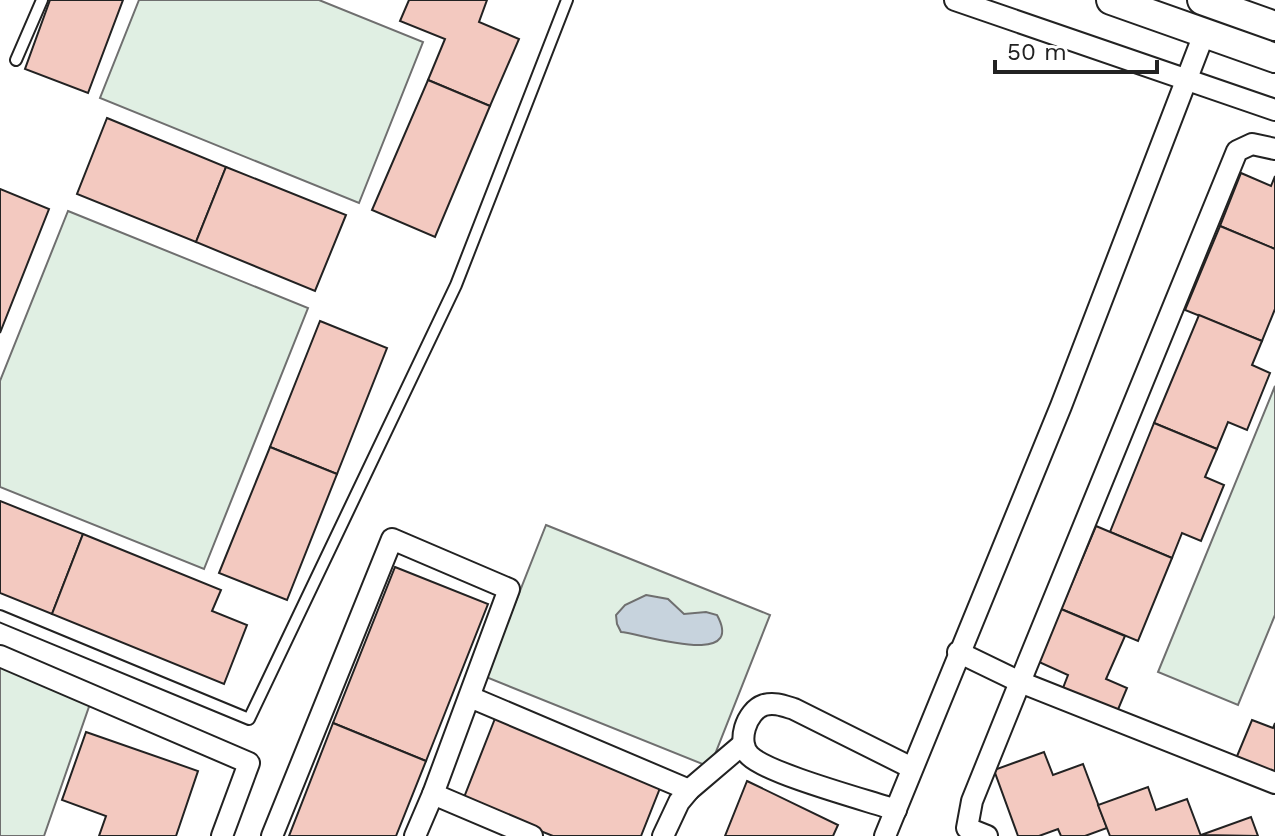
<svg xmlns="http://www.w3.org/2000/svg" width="1275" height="836" font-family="'Work Sans',sans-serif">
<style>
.green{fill:#e0efe3;stroke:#6f6f6f;stroke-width:2}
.water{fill:#c7d3dd;stroke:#6f6f6f;stroke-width:2}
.building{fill:#f3c9c0;stroke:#222;stroke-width:2}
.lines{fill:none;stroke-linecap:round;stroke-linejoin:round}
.lane-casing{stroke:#222;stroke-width:14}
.street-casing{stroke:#222;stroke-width:24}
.secondary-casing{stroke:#222;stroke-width:32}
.lane{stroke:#fff;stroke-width:10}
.street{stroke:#fff;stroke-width:20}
.secondary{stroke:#fff;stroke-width:28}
</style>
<rect width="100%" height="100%" fill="#fff"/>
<!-- green -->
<g class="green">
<path d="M139 0H319L423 42 359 203 100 98Z"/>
<path d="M68 211 308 308 204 569 0 487V381Z"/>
<path d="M1275 386V615L1238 705 1158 672Z"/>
<path d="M546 525 770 615 710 767 486 677Z"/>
<path d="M0 666 92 698 44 836H0Z"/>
</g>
<!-- water -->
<path class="water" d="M646 595 668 599 684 614 706 612 717 615C747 670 639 633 621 632L617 624 616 615 625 605Z"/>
<!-- building -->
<g class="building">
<path d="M50 0H123L88 93 25 69Z"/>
<path d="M409 0H487L479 22 519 39 490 106 428 80 445 39 400 21Z"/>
<path d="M428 80 490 106 435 237 372 210Z"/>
<path d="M107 118 226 167 196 242 77 194Z"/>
<path d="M226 167 346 215 315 291 196 242Z"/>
<path d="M1241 173 1271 186 1275 176V249L1220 226Z"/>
<path d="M0 189 49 209 0 333Z"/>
<path d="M1220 226 1275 249V309L1262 341 1185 310Z"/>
<path d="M1199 315 1262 341 1252 365 1270 373 1247 430 1228 422 1217 449 1154 423Z"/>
<path d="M320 321 387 348 337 474 270 447Z"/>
<path d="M1154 423 1217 449 1205 477 1224 485 1201 541 1182 533 1172 558 1110 532Z"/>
<path d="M270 447 337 474 287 600 219 573Z"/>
<path d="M0 501 83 534 52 614 0 593Z"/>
<path d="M1096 526 1172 558 1138 641 1061 609Z"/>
<path d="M83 534 221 590 212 611 247 625 224 684 52 614Z"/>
<path d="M395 567 488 604 426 761 333 723Z"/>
<path d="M1061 609 1125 636 1106 679 1127 688 1117 712 1063 688 1068 675 1039 662Z"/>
<path d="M496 716 662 783 641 836H553L463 800Z"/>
<path d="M1252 720 1273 728 1275 723V778L1235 761Z"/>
<path d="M333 723 426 761 396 836H289Z"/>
<path d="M86 732 198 771 176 836H99L106 816 62 800Z"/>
<path d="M1044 752 1053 775 1083 764 1107 828 1085 836H1061L1058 829 1039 836H1018L994 770Z"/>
<path d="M747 781 838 825 833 836H725Z"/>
<path d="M1148 787 1156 810 1187 799 1201 836H1110L1098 805Z"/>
<path d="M1251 817 1258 836 1201 835Z"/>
</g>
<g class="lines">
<defs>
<g id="lane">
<path d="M16 60 42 0"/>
<path d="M0 616 249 719 456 285 567 0"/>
</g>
<g id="street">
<path d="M955 0 1275 110"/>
<path d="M1275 149 1252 144 1237 151 1020 682 1275 783"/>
<path d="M958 652 1020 682 972 801 967 828 987 836"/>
<path d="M0 656 249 763 222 836"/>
<path d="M470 697 689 790"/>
<path d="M896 810C866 800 769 774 750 756 736 743 746 711 764 705 775 702 784 706 794 709L912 768"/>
<path d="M272 836 392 539 509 589 433 794"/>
<path d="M415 836 433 794 532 836"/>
<path d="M663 836 679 802 689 790 743 744"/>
<path d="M885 836 1061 406 1204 34"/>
</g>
<g id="secondary">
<path d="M1111 0 1275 58"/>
<path d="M1202 0 1275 26"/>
</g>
</defs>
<!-- lane casing -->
<use href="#lane" class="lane-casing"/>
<!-- street casing -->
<use href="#street" class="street-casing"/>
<!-- secondary casing -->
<use href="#secondary" class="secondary-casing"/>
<!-- lane -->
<use href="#lane" class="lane"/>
<!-- street -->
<use href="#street" class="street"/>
<!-- secondary -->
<use href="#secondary" class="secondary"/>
</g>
<!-- scale -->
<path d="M995 60v12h162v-12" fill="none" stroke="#222222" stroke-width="4"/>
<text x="1007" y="60" font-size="24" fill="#222222" stroke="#ffffff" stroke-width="6" paint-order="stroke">50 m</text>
</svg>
